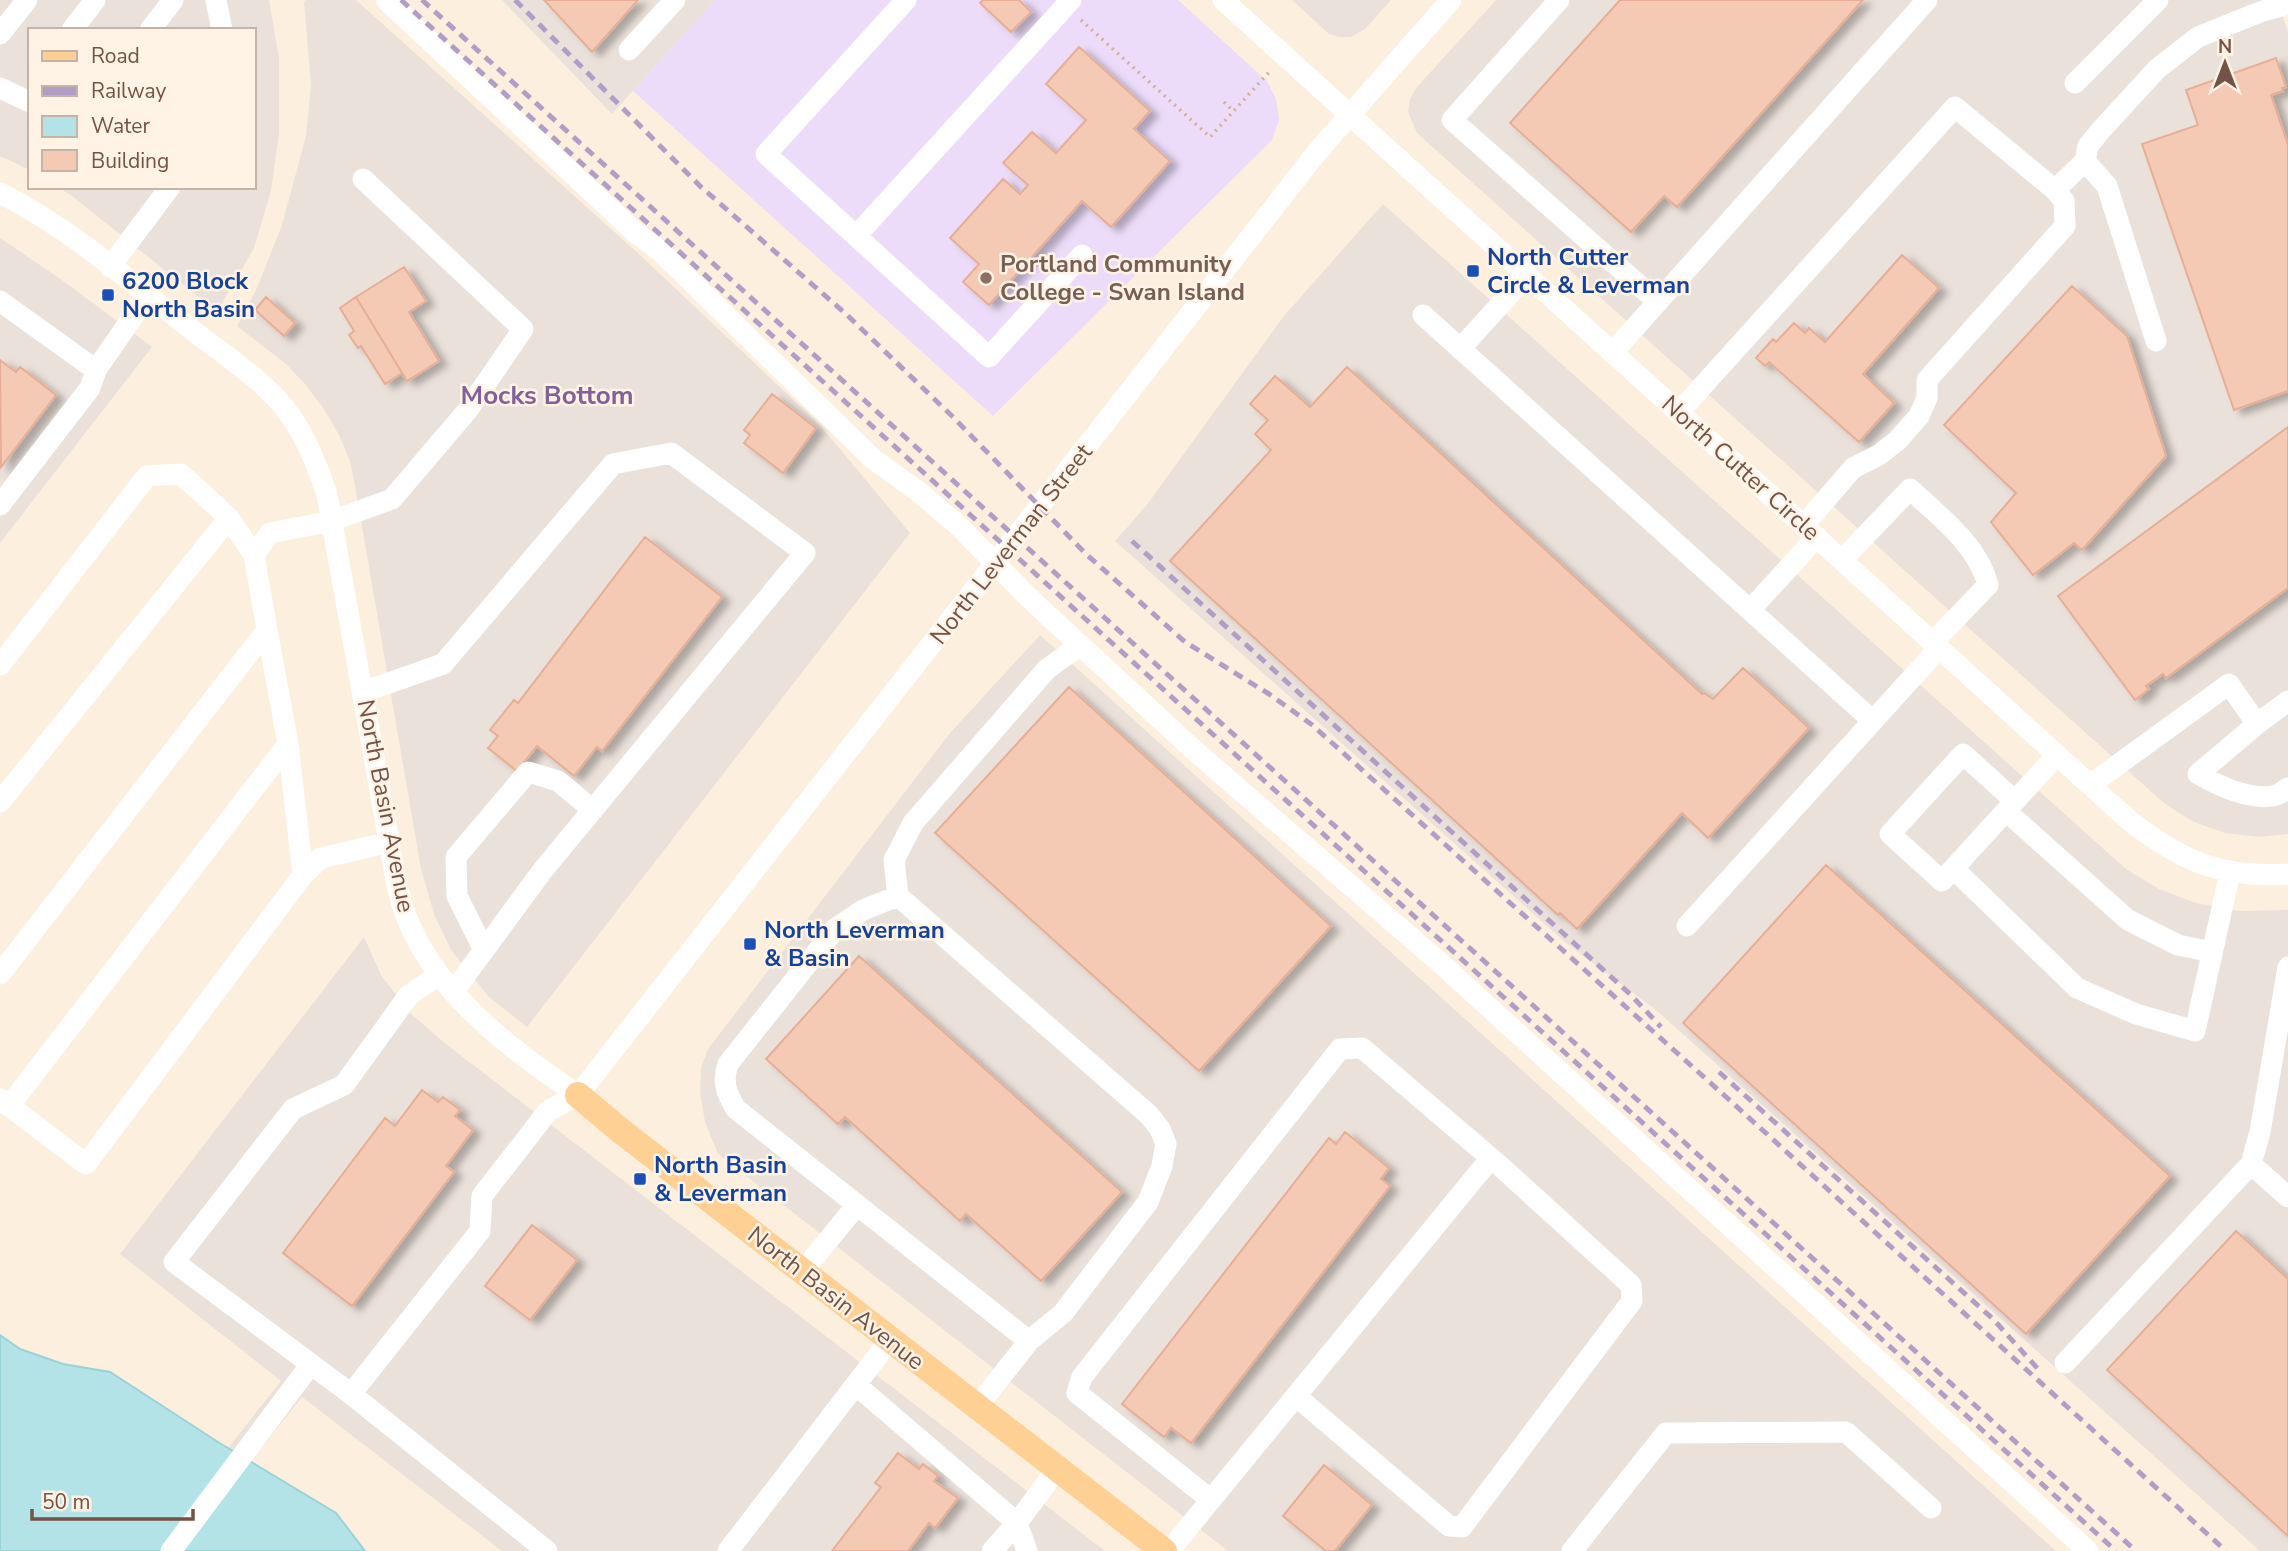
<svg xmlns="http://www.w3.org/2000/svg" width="2288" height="1551" viewBox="0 0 2288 1551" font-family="'Nunito Sans',sans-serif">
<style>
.industrial{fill:#ebe1db}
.education{fill:#ecdcf9}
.water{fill:#b3e3e7;stroke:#99d3d9;stroke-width:2}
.building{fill:#f4cab5;stroke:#e7ae95;stroke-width:2;filter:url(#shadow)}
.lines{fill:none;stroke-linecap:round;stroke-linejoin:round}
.path{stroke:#d8ad99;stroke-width:3.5;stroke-dasharray:2 5;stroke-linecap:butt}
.minor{stroke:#fff;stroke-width:21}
.major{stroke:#ffd094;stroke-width:26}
.rail{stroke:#b19ec6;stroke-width:5;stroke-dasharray:10 7;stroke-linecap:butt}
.transit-dot{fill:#1a4fb4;stroke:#fff3e6;stroke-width:2.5}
.education-dot{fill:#8d6e63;stroke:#fff3e6;stroke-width:2.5}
.labels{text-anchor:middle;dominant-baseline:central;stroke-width:5;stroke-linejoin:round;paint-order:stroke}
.transit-label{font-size:24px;font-weight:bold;fill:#164399;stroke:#fff3e6;text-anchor:start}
.education-label{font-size:24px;font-weight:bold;fill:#785e54;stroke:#fff3e6;text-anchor:start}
.street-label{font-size:24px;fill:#745346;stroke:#fff3e6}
.neighbourhood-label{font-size:26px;font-weight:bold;fill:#826198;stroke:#fff3e6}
</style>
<defs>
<filter id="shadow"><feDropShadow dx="8" dy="4.5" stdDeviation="3.5" flood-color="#0004"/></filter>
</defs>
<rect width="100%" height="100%" fill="#fdefde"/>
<path class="industrial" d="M0,0H269L279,58V133L271,191L254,248L217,312L72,196L58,187H254V30H30V170L0,156Z
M306,0H356L640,255L819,424L910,533L527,1027L489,997L451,950L434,914L421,869L355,486L350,461L339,435L324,409L304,383L286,364L237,326L257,288L282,225L306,136L311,85L304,2Z
M502,0H715L612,114Z
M1292,0H1391L1365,29L1351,37H1339L1329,34Z
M1496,0H2277L2288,32V834L2260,837L2225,833L2194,822L2165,804L1417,133L1408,112L1410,99L1417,87Z
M1383,204L2126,869L2159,889L2196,903L2239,911L2288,910V1551H2260L1656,1010L1566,943L1115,541L1146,506L1283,317Z
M0,238L62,280L152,347L0,543Z
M1040,635L1384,946L2056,1551H1228L718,1154L705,1122L700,1092L701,1068L708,1049L950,733Z
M364,937L381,975L411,1014L446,1044L1105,1551H502L302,1397L199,1526L147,1551L281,1381L120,1254Z"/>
<path class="education" d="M715,0H1178L1267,81L1276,99L1279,120L1272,140L993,416L633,91Z"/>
<path class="water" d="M0,1335L20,1349L63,1364L110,1372L218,1442L336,1513L365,1551H0Z"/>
<path class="building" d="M544,0H638L592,52Z
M983,0H1019L1031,12L1011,32L980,3Z
M1620,0H1863L1677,207L1664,196L1631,232L1510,123Z
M1079,47L1150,111L1134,129L1170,161L1111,227L1082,201L989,305L963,282L979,264L950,238L1003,179L1020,194L1028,185L1003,163L1032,132L1056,153L1086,120L1046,84Z
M2276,58L2286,87L2282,88L2283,91L2271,95L2288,145V391L2234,410L2142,144L2198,125L2186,90Z
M1902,255L1939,288L1863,374L1894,403L1859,442L1769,362L1765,366L1756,358L1773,339L1776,342L1794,323L1805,333L1809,328L1825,342Z
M404,267L426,301L409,312L439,361L407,381L356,297Z
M2072,286L2127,336L2166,456L2082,550L2074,543L2033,575L1991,522L2016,493L1944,425Z
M266,297L295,323L284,336L255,310Z
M356,297L402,373L385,384L361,346L358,348L349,335L354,331L340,308Z
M0,360L16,372L20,367L56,395L1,467Z
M1347,367L1702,694L1704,693L1713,699L1743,668L1809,728L1708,838L1682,813L1577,929L1560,913L1558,915L1170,561L1271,450L1255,434L1268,420L1250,404L1275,376L1310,407Z
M772,394L816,428L783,473L744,443L750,435L744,430Z
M2288,427V588L2166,678L2163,674L2146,686L2149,689L2135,700L2058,596Z
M645,537L722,597L602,751L597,747L574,776L537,746L517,771L488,748L498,736L490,730L514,700L518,703Z
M1069,687L1331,926L1199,1071L935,833Z
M1826,865L2170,1176L2026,1334L1683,1023Z
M859,956L1122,1192L1041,1281L966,1214L960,1221L845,1117L838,1124L766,1059Z
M422,1090L438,1102L443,1097L460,1110L455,1116L473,1130L446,1166L454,1172L352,1306L283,1253L385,1118L395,1126Z
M1345,1132L1389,1168L1381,1179L1390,1186L1191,1443L1171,1428L1164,1437L1122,1404L1329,1138L1336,1144Z
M532,1225L577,1260L530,1320L485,1286Z
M2236,1231L2288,1279V1536L2107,1370Z
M898,1453L919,1469L923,1464L938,1476L934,1481L958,1498L935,1528L929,1523L908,1551H832L881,1487L875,1483Z
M1324,1465L1372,1505L1335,1551H1326L1283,1516Z"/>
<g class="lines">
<path class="path" d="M1081,20L1210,137L1271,70
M1224,102L1234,112"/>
<path class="minor" d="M216,0L222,30
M386,0L636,233L660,251L873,459L919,492L961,528L1027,596L1196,752L1438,961L2088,1551
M906,0L766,154L989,357L1082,255
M1223,0L2131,822C2184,862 2220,878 2288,874
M1559,0L1452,120L1658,302
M72,30L95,0
M150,30L173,0
M0,34L27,0
M629,50L675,0
M2075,83L2158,0
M0,88L30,102
M2085,161L2107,186L2156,341
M2055,190L2085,161L2088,146L2101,130L2157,69L2198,37L2260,12L2288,4
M0,193C68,227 127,279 187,326C217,350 252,372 278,400C302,427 316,461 327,495L397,886C418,981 502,1043 578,1095
M856,236L1071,0
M110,267L170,187
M0,301L96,370
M1423,315L1873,721
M1460,349L1527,275
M1613,352L1927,0
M1679,412L1955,107L2055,190L2064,201L2065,226L1927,380V398L1919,416L1898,440L1879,455L1853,468L1804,525
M0,505L90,388L96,370L148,295
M254,555L267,630
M1842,560L1910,489C1939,516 1978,545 1988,585L1933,642
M1750,610L1817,537
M0,665L147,476L181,474L229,518L254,555L270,533L332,521L392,499L467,411L523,329L363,179
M363,692L443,664L613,464L671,453L805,553L543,870L453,992
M2257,724L2288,701
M2090,785L2229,684L2257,724L2198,774C2219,786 2248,800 2273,796C2278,795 2284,791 2288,788
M2015,801L1963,754L1890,834L1942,881L2057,755
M0,802L229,518
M2006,811L2128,920L2178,945L2212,952
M1954,869L2077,988L2136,1014L2195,1031L2230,872
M898,896L1149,1115L1160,1129L1166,1144L1162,1166L1148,1202L1063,1313L1029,1341L736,1109C726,1093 722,1081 728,1064L835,929L863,910Z
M898,896L894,860L913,823L1047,669L1080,645
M1687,926L1939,648
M484,950L457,896L456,857L528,772L558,781L593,810
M0,974L267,630L288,744
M439,975L409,995L344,1085L293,1109L174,1262L351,1394L547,1551
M0,1099L86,1164L303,875L321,858L390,842
M9,1106L288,744L303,875
M2251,1164L2288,1197
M802,1272L857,1205
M2065,1363L2251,1164L2260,1132L2288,967
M856,1385L1017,1523L992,1551
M351,1394L480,1231L482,1196L548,1111L578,1095L1318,151L1451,0
M977,1407L1029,1341
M1211,1500L1077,1393L1082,1377L1340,1049L1362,1048L1499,1165L1631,1285L1632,1301L1462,1527L1449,1526L1297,1397
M171,1551L311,1364
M728,1551L890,1340
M1027,1551L1017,1523L1057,1469
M1169,1551L1490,1159
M1572,1551L1666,1433L1846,1432L1931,1508"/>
<path class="major" d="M578,1095L621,1131L1164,1551"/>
<path class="rail" d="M401,0L2116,1551
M422,0L2136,1551
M515,0L700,186L846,314L953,417L1086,554L1185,642L1269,694L1311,724L1725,1096L2226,1551
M1132,541L1631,995L1661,1027
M1719,1072L1993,1319L2038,1369"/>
</g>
<g class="transit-dot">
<rect x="1466" y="264" width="14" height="14" rx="3.5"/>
<rect x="101" y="288" width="14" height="14" rx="3.5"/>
<rect x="743" y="937" width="14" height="14" rx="3.5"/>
<rect x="633" y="1172" width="14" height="14" rx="3.5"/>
</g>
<circle class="education-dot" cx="986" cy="278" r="7"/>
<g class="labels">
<g class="transit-label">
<text x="1487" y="257">North Cutter<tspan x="1487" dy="28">Circle &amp; Leverman</tspan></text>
<text x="122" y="281">6200 Block<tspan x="122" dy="28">North Basin</tspan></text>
<text x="764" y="930">North Leverman<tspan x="764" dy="28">&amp; Basin</tspan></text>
<text x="654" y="1165">North Basin<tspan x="654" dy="28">&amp; Leverman</tspan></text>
</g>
<g class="education-label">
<text x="1000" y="264">Portland Community<tspan x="1000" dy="28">College - Swan Island</tspan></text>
</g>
<g class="street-label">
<text transform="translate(1741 468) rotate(42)">North Cutter Circle</text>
<text transform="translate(1011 544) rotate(-52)">North Leverman Street</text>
<text transform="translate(386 806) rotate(79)">North Basin Avenue</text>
<text transform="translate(836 1298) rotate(38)">North Basin Avenue</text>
</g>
<g class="neighbourhood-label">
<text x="547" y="395">Mocks Bottom</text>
</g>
</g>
<rect x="28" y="28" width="228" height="161" fill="#fff3e6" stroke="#c7b3a6" stroke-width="2"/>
<rect x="42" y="51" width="35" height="10" fill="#ffd094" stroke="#c7b3a6" stroke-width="2"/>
<text x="91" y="63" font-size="21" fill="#745346">Road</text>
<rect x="42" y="86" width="35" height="10" fill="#b19ec6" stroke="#c7b3a6" stroke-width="2"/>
<text x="91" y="98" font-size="21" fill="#745346">Railway</text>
<rect x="42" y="116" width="35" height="21" fill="#b3e3e7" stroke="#c7b3a6" stroke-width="2"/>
<text x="91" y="133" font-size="21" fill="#745346">Water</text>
<rect x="42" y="150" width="35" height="21" fill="#f4cab5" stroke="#c7b3a6" stroke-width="2"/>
<text x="91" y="168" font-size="21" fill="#745346">Building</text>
<g transform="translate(2225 63)" stroke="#fff3e6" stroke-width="5" paint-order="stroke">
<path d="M0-5L12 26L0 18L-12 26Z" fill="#745346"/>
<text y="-10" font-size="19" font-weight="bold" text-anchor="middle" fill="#745346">N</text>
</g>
<path d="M32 1509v10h161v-10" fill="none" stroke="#745346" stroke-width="3.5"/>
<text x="42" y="1509" font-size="21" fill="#745346" stroke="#fff3e6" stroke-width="5" paint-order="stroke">50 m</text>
</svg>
